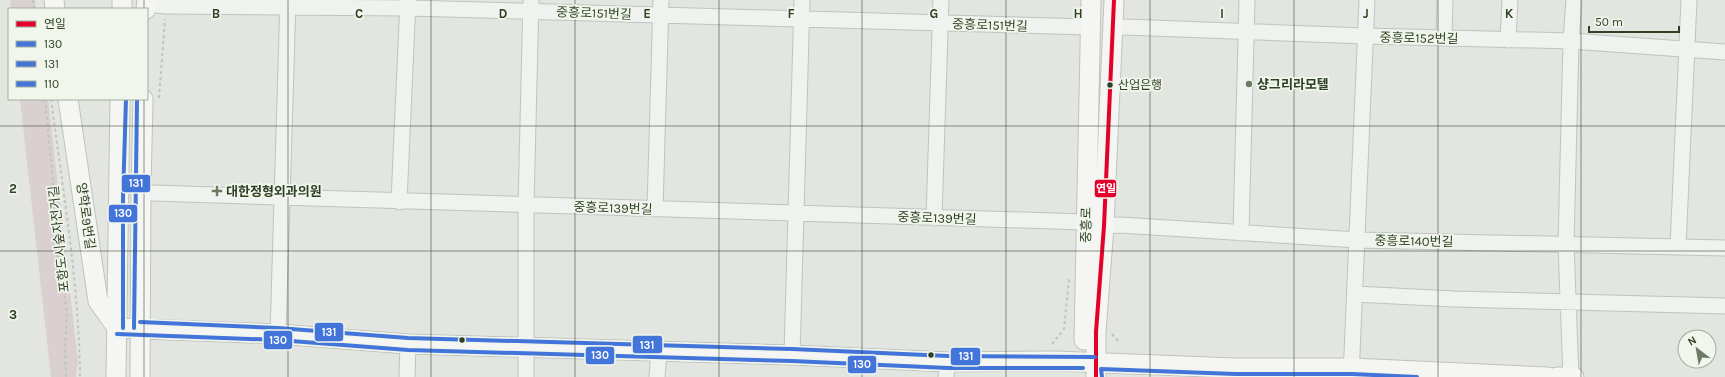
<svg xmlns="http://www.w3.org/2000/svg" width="1725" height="377" viewBox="0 0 1725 377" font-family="Karla,'Noto Sans KR',sans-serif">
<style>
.green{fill:#dad0d1}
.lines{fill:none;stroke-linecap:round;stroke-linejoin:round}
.minor-casing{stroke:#c0c3be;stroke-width:17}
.major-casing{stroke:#bfc3bc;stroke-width:21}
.path{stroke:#c0c4be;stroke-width:2;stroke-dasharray:3 3;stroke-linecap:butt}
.minor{stroke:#f0f2ef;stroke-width:15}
.major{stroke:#f5f6f4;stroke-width:19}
.bus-1-casing{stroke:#f1f6ed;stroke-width:7}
.bus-2-casing{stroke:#f1f6ed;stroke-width:7}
.bus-3-casing{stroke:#f1f6ed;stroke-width:7}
.bus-4-casing{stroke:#f1f6ed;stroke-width:7}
.bus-1{stroke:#e4002b;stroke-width:4}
.bus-2{stroke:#4374d9;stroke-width:4}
.bus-3{stroke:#4374d9;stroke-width:4}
.bus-4{stroke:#4374d9;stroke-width:4}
.grid{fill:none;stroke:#304025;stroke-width:1;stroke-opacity:0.55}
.poi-dot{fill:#6e7a66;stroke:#f1f6ed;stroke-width:1.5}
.bus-dot{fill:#304025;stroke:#f1f6ed;stroke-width:1.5}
.labels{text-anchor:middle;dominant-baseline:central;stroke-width:3.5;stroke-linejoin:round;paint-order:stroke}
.bus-label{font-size:12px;fill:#304025;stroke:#f1f6ed;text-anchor:start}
.street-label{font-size:13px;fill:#304025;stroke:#f1f6ed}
.poi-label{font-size:13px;font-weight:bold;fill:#304025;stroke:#f1f6ed;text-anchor:start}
.grid-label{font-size:13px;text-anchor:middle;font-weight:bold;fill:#304025;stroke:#f1f6ed;stroke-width:3.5;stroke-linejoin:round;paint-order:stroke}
.line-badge{stroke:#f1f6ed;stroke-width:1.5}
.badge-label{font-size:11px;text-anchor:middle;font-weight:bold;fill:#fff}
</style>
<rect width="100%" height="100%" fill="#e2e5e0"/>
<path class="green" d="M10,0H35L36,9H11Z
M20,99H48L78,361L76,377H51Z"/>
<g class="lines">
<g class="minor-casing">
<path id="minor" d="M146,4L166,6L407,8L1090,27
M1113,28L1125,27L1365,36L1571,41L1725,52
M1444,38L1445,0
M1508,40L1510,0
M141,190L152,193L1086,222
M399,202L408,0
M655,209L661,0
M934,218L941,0
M1104,226L1120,225L1358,240L1725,248
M1241,233L1247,0
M1678,247L1689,0
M1355,294L1454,299L1725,306
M278,334L288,0
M792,355L802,0
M407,377L408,344
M526,377V205L531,0
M657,377L659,352
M946,377L948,362
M1351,377L1367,0
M1571,377L1566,244L1571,41L1574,0"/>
</g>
<g class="major-casing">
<path id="major" d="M54,0L55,9
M122,9V0
M146,9L147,0
M68,99L98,301L117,328
M117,328L278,334L408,344L792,355L948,362L1055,361L1235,368H1352L1548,377
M1084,340L1091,0
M116,377L120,99
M140,377L141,190L143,99
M1096,377V332L1104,226L1114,0
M1557,377H1574"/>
</g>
<path class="path" d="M33,0L34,9
M159,98L165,19
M45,99L53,181L54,237L67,312L65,349L66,377
M51,99C63,191 79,284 80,377
M1112,334L1120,343
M1052,344L1064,329L1069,279"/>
<use href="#minor" class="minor"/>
<use href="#major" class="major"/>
<g class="bus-1-casing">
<path id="bus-1" d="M1096,377V332L1104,226L1114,0"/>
</g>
<g class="bus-2-casing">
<path id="bus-2" d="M123,328V198L126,99
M117,334L278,340L408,350L792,361L948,368H1083"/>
</g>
<g class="bus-3-casing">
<path id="bus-3" d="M140,322L278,328L408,338L792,349L948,356L1095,357
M134,328L137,99"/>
</g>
<g class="bus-4-casing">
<path id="bus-4" d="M1102,377L1101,369L1235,374H1352L1417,377"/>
</g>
<use href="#bus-1" class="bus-1"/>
<use href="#bus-2" class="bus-2"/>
<use href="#bus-3" class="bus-3"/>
<use href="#bus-4" class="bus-4"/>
</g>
<path class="grid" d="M144,0V9M288,0V377M431,0V377M575,0V377M719,0V377M862,0V377M1006,0V377M1150,0V377M1294,0V377M1438,0V377M1581,0V377M144,99V377M0,126H1725M0,251H1725"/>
<g class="poi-dot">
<circle cx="1249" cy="84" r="4"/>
<path d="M215 185h4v4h4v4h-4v4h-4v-4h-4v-4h4z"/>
</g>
<g class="bus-dot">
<circle cx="1110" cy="85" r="3.5"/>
<circle cx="462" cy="340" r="3.5"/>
<circle cx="931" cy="355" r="3.5"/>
</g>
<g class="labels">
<g class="bus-label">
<text x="1118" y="85">산업은행</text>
</g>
<g class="street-label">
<text transform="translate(594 13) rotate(2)">중흥로151번길</text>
<text transform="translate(990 25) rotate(2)">중흥로151번길</text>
<text transform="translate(1419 38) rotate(1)">중흥로152번길</text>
<text transform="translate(613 208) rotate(2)">중흥로139번길</text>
<text transform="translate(86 216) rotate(82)">양학로9번길</text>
<text transform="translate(937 218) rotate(2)">중흥로139번길</text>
<text transform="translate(1086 225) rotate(-89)">중흥로</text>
<text transform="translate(59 239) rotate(-96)">포항도시숲자전거길</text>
<text transform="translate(1414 241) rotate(1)">중흥로140번길</text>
</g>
<g class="poi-label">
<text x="1257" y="84">샹그리라모텔</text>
<text x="226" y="191">대한정형외과의원</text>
</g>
</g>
<g class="grid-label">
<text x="216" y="18">B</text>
<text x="359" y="18">C</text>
<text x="503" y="18">D</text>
<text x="647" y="18">E</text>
<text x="791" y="18">F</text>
<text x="934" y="18">G</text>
<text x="1078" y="18">H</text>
<text x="1222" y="18">I</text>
<text x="1366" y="18">J</text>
<text x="1509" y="18">K</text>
<text x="13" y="193">2</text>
<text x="13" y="319">3</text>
</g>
<g class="line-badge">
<rect x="121" y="174" width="30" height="19" rx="4" fill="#4374d9"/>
<rect x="1094" y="179" width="23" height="19" rx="4" fill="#e4002b"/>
<rect x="108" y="204" width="30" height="19" rx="4" fill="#4374d9"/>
<rect x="314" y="322" width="30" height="20" rx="4" fill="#4374d9"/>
<rect x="263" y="330" width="30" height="20" rx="4" fill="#4374d9"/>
<rect x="632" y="335" width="31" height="19" rx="4" fill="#4374d9"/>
<rect x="585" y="346" width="30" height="19" rx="4" fill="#4374d9"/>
<rect x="950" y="347" width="31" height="19" rx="4" fill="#4374d9"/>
<rect x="847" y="355" width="30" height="19" rx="4" fill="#4374d9"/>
</g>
<g class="badge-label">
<text x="136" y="187">131</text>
<text x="1106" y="192">연일</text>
<text x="123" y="217">130</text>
<text x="329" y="336">131</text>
<text x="278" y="344">130</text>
<text x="647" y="349">131</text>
<text x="600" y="359">130</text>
<text x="966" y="360">131</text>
<text x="862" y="368">130</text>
</g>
<rect x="8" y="8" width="140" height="92" fill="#f1f6ed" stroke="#a4ad9d"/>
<rect x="16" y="21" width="20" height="6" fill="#e4002b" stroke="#a4ad9d"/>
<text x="44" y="28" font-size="12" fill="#304025">연일</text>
<rect x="16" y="41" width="20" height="6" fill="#4374d9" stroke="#a4ad9d"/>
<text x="44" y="48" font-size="12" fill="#304025">130</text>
<rect x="16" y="61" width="20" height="6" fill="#4374d9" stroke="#a4ad9d"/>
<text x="44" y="68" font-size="12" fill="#304025">131</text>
<rect x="16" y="81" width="20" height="6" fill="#4374d9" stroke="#a4ad9d"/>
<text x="44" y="88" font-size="12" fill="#304025">110</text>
<g transform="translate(1697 349) rotate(329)"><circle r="19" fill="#f1f6ed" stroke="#a4ad9d"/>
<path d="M0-3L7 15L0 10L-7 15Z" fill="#6e7a66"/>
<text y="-6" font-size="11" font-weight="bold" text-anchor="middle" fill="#304025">N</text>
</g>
<path d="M1589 26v6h90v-6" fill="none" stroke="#304025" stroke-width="2"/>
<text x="1595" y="26" font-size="12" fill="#304025" stroke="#f1f6ed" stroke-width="3" paint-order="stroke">50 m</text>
</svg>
